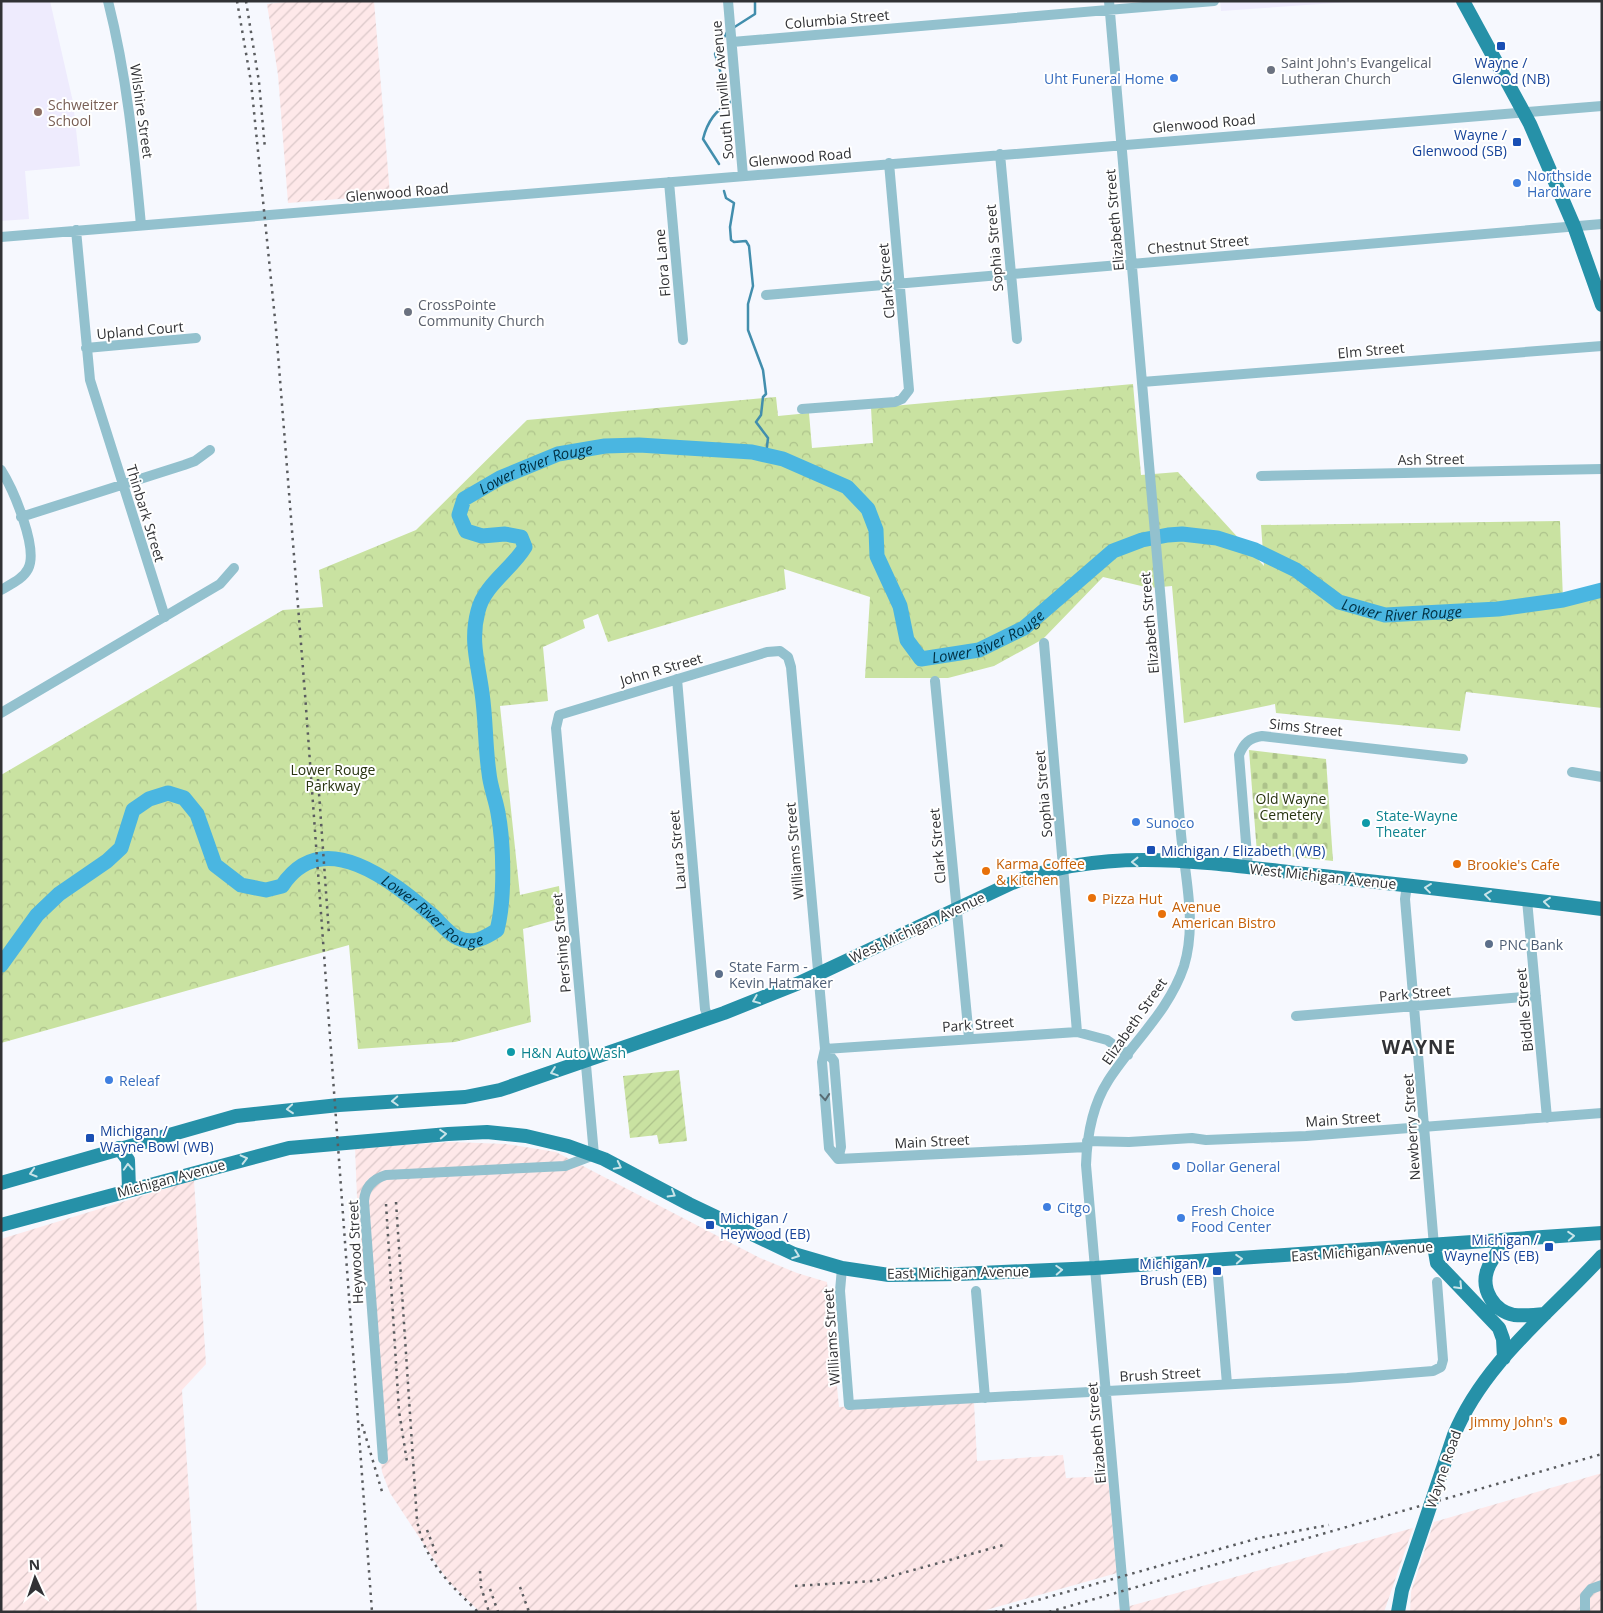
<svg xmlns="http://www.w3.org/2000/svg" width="1603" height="1613" viewBox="0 0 1603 1613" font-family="'Open Sans',sans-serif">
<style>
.industrial{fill:url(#industrial-furrows)}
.education{fill:#eeebfd}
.cemetery{fill:url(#cemetery-stones)}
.park{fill:url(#park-crowns)}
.garden{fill:url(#garden-furrows)}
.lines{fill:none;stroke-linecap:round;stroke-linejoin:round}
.stream{stroke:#428ead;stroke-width:2.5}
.river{stroke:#4ab6e1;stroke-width:15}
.minor{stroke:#93c1ce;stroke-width:10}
.major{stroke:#2691a8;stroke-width:14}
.rail{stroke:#5a5c5f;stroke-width:2.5;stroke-dasharray:2.5 5;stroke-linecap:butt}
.oneway{stroke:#c9e4e9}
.oneway2{stroke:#586b72}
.transit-dot{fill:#1a4fb4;stroke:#fff;stroke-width:2}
.worship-dot{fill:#6b7280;stroke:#fff;stroke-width:2}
.shop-dot{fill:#3f7fe0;stroke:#fff;stroke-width:2}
.education-dot{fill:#8d6e63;stroke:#fff;stroke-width:2}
.culture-dot{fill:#0f9aa8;stroke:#fff;stroke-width:2}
.food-dot{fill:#e8710a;stroke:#fff;stroke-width:2}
.service-dot{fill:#5c6f8a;stroke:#fff;stroke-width:2}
.labels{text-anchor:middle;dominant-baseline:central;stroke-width:4;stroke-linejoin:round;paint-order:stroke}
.street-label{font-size:14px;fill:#313235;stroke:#fff}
.worship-label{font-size:14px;fill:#5b616d;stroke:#fff;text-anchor:start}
.transit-label{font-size:14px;fill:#164399;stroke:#fff;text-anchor:end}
.shop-label{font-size:14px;fill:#366cbe;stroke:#fff;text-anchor:start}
.education-label{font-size:14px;fill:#785e54;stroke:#fff;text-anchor:start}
.park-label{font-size:14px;fill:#283410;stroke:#fff}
.culture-label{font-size:14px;fill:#0d838f;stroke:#fff;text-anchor:start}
.food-label{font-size:14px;fill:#c56008;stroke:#fff;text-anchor:start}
.service-label{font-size:14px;fill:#4e5e75;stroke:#fff;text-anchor:start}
.water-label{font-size:15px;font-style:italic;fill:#003042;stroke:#fff}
.district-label{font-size:19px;font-weight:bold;letter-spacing:1px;fill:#313235;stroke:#fff}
</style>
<defs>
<pattern id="industrial-furrows" width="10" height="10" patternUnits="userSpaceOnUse" patternTransform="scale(1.25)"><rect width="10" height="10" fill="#fee8e9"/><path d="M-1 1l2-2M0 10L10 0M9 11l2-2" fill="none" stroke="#dac7c8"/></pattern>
<pattern id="cemetery-stones" width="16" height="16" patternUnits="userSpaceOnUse" patternTransform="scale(1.25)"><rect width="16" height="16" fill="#c9e2a1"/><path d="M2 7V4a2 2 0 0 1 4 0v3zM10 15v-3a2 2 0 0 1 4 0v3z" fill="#adc28b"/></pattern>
<pattern id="park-crowns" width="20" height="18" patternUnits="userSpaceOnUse" patternTransform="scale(1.25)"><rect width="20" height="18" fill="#c9e2a1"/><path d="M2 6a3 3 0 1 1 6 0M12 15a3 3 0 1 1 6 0" fill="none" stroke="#adc28b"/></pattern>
<pattern id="garden-furrows" width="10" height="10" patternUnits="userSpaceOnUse" patternTransform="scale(1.25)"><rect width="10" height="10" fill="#c9e2a1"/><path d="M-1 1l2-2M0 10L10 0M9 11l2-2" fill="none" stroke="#adc28b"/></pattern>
</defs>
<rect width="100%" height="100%" fill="#f6f8fe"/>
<path class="industrial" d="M295,1H374L390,195L288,203L278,75L267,4Z
M451,1142L506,1144L556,1152L760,1258L797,1273L827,1282L839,1407L974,1402L977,1461L1063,1455L1066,1478L1108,1476L1117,1573L979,1612H480L448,1581L390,1493L382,1472L357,1197L355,1148Z
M194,1180L206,1364L182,1390L197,1612H1V1239Z
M1602,1473V1612H1590V1609L1556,1612H1410L1411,1592L1434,1522Z
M1413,1528L1384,1612H1111L1119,1609Z"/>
<path class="education" d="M1,1H50L73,102L80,166L25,171L29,219L1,221Z
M1220,1H1363L1221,11Z"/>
<path class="cemetery" d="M1249,750L1326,759L1333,861L1257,853Z"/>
<path class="park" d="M1133,384L1141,475L1178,472L1264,566L1261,525L1560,521L1563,600L1602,590V708L1466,692L1460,731L1276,713L1275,704L1184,723L1172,586L1150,588L1103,577L1043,639L994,666L948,678H865L870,597L784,569L786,589L608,642L598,614L583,620L585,628L543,647L548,701L500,706L520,895L559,886L562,918L523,929L531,1022L455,1042L358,1049L349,945L1,1043V775L283,610L323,607L319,570L416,530L527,420L776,397L778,416L809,413L812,448L873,443L871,408Z"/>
<path class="garden" d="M679,1070L687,1141L659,1144L657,1135L630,1138L623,1076Z"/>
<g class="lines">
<path class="stream" d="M733,28L755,14V1
M719,164L703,139C707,123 715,110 730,103L715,54L727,32
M724,191L726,198L734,203L730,227L731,240L734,242L746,241L749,246L753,286L748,304V330L763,370L766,394L763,397L761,415L756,422L768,438L766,455"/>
<path class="river" id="s1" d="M1,965L37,915L59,894L107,861L121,848L133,810L149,799L168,793L184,798L197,814L215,865L241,885L266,890L282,886C323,824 393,882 432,915C440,922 448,934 458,938C472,945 485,938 497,930C505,900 504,845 498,813C496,800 490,786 489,773C485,746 486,720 482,693C478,663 470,641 478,611C484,585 512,569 525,547L521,537L505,534L482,536L466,531L459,515L464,499L500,478L558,454L605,446L639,445L752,452L783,459L847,487L868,509L876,530L877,556L900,606L907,640L921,659L979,650L1024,628L1113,551L1142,540L1168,535L1182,534L1217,538L1255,550L1296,570L1339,602L1385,615L1498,609L1563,600L1602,590"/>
<path class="minor" d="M108,1C127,76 134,149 141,225
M728,1L743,176
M1109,1L1181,834C1185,877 1197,923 1184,966C1169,1011 1133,1042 1108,1081C1092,1106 1087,1135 1086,1165L1125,1612
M732,42L1214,1
M1000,154L1017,339
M669,182L683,340
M76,230L90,380L165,617
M1,237L1602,106
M766,295L1602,224
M86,348L196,338
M1142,382L1602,346
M802,409L895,402L902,399L909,390L889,163
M1,470C13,489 39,549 28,569C23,579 11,584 1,590
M1261,476L1602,469
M21,517L184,465L195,461L210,450
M1044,643L1077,1032
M677,679L705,1009L709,1019
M935,681L969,1038
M1,713L220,584L234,568
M1572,772L1602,777
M1248,868L1239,755C1244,743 1249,738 1262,736L1463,759
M1407,885L1405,899L1434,1246
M1527,900L1547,1118
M1296,1016L1536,996
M825,1049L1077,1032L1107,1040L1128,1055
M825,1049L834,1061L841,1147L838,1159
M1087,1141L1129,1142L1192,1138L1206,1140L1306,1136L1602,1113
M838,1159L1087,1147
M842,1268L840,1291L849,1405L1347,1378L1433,1371L1441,1367L1443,1360L1437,1282
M1218,1276L1227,1384
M976,1291L985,1398
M383,1459L364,1201C365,1187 373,1179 386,1175L565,1166L594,1155L556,728L559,715L767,652L780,651L788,657L791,667L825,1049L822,1062L829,1148L838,1159
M1585,1612V1596L1591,1589L1602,1585"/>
<path class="major" d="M1463,1L1530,124L1574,226L1602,305
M119,1148L128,1160L129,1189
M1,1183L236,1116L339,1105L465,1097L500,1090L724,1013L799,983L1012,883C1110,843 1221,865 1323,876C1416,886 1509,897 1602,909
M1,1225L289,1148L448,1134L487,1132L526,1136L568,1146L604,1159L689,1204L794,1254L842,1268L889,1275L958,1274L1095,1268L1602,1233
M1506,1241C1499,1250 1490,1260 1487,1271C1481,1290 1494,1311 1514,1315C1524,1316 1535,1315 1545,1314
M1434,1246L1437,1263L1499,1328L1503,1339L1504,1358
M1398,1612L1402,1590L1454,1435C1484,1362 1550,1313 1602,1256"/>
<path class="rail" d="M237,1L251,82L276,329L305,694L372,1612
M246,1L259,82L265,149
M318,779L329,934
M396,1202L417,1520C424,1561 450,1584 478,1612
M386,1204L399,1411L407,1462
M362,1424L383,1495
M427,1530L437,1556
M480,1571L481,1587L489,1612
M795,1586L874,1581L1007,1544
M520,1587L529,1612
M490,1589L498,1612
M995,1612L1259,1538L1329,1525
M1049,1612L1602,1454"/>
</g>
<defs><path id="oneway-chevron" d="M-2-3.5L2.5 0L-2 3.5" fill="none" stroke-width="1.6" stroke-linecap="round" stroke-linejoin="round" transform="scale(1.25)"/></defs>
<g class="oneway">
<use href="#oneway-chevron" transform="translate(1135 862) rotate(180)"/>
<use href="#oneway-chevron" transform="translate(1428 888) rotate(-173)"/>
<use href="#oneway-chevron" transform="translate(1488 895) rotate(-173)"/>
<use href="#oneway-chevron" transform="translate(1547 902) rotate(-174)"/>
<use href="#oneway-chevron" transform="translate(756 1000) rotate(158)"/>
<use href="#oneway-chevron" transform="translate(554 1072) rotate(161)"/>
<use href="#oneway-chevron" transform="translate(395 1101) rotate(177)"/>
<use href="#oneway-chevron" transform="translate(290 1109) rotate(175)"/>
<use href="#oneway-chevron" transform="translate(443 1134) rotate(-4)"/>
<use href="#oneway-chevron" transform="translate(244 1159) rotate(-14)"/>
<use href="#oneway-chevron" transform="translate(618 1166) rotate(27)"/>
<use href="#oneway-chevron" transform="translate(128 1167) rotate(-93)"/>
<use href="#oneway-chevron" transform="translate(33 1173) rotate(164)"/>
<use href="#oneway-chevron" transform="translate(672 1194) rotate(30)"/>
<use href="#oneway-chevron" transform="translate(1571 1236) rotate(-4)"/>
<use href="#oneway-chevron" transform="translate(796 1255) rotate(20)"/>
<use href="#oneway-chevron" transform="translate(1239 1259) rotate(-4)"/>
<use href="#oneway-chevron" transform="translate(1059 1270) rotate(-3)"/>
<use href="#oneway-chevron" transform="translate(1459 1286) rotate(46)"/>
</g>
<use class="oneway2" href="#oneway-chevron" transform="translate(825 1097) rotate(85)"/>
<g class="transit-dot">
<rect x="1496" y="41" width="10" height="10" rx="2.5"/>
<rect x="1512" y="137" width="10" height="10" rx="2.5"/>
<rect x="1146" y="845" width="10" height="10" rx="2.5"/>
<rect x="85" y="1133" width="10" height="10" rx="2.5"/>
<rect x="705" y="1220" width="10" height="10" rx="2.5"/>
<rect x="1544" y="1242" width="10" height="10" rx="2.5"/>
<rect x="1212" y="1266" width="10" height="10" rx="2.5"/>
</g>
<g class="worship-dot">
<circle cx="1271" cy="70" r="5"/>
<circle cx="408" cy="312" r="5"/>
</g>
<g class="shop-dot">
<circle cx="1174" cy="78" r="5"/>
<circle cx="1517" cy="183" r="5"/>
<circle cx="1136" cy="822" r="5"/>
<circle cx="109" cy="1080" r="5"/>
<circle cx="1176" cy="1166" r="5"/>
<circle cx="1047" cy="1207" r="5"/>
<circle cx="1181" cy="1218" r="5"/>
</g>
<circle class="education-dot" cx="38" cy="112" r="5"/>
<g class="culture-dot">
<circle cx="1366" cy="823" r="5"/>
<circle cx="511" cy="1052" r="5"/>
</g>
<g class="food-dot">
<circle cx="1457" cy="864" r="5"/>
<circle cx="986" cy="871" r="5"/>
<circle cx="1092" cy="898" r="5"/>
<circle cx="1162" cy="914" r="5"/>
<circle cx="1563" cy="1421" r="5"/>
</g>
<g class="service-dot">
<circle cx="1489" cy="944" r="5"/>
<circle cx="719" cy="974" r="5"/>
</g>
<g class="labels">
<g class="street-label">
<text transform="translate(837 19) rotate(-5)">Columbia Street</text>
<text transform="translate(722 90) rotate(-95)">South Linville Avenue</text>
<text transform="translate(142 111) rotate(82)">Wilshire Street</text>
<text transform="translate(1204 123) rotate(-5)">Glenwood Road</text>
<text transform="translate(800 157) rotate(-5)">Glenwood Road</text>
<text transform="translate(397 192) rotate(-5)">Glenwood Road</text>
<text transform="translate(1114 220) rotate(-95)">Elizabeth Street</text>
<text transform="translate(1198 244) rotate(-5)">Chestnut Street</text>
<text transform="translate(994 248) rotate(-95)">Sophia Street</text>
<text transform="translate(662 263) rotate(-95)">Flora Lane</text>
<text transform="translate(886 281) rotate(-95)">Clark Street</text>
<text transform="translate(140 330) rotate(-5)">Upland Court</text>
<text transform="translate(1371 350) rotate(-5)">Elm Street</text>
<text transform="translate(1431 459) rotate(-1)">Ash Street</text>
<text transform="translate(146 513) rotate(73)">Thinbark Street</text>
<text transform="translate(1149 623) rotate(-95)">Elizabeth Street</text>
<text transform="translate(661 669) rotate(-16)">John R Street</text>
<text transform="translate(1306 727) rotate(6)">Sims Street</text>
<text transform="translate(1043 794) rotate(-95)">Sophia Street</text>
<text transform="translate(937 846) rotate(-95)">Clark Street</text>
<text transform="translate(677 850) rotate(-95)">Laura Street</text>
<text transform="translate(794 851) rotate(-95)">Williams Street</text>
<text transform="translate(1323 876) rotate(6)">West Michigan Avenue</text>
<text transform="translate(917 927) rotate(-25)">West Michigan Avenue</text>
<text transform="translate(561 943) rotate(-95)">Pershing Street</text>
<text transform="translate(1415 993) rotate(-5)">Park Street</text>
<text transform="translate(1524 1010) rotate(-95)">Biddle Street</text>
<text transform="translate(1134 1021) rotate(-55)">Elizabeth Street</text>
<text transform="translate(978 1024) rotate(-4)">Park Street</text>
<text transform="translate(1343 1119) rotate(-4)">Main Street</text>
<text transform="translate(1411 1127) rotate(-94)">Newberry Street</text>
<text transform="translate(932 1141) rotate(-3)">Main Street</text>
<text transform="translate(171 1178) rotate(-15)">Michigan Avenue</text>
<text transform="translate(1362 1251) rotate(-4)">East Michigan Avenue</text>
<text transform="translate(355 1252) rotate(-93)">Heywood Street</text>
<text transform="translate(958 1272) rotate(-1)">East Michigan Avenue</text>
<text transform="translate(831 1337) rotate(-94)">Williams Street</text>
<text transform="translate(1160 1374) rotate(-3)">Brush Street</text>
<text transform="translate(1096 1433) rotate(-95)">Elizabeth Street</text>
<text transform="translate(1443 1469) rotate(-71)">Wayne Road</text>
</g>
<g class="worship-label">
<text x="1281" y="62">Saint John's Evangelical<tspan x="1281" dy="16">Lutheran Church</tspan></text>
<text x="418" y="304">CrossPointe<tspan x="418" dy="16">Community Church</tspan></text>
</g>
<g class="transit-label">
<text x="1501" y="62" text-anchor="middle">Wayne /<tspan x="1501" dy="16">Glenwood (NB)</tspan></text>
<text x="1507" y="134">Wayne /<tspan x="1507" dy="16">Glenwood (SB)</tspan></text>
<text x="1161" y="850" text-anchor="start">Michigan / Elizabeth (WB)</text>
<text x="100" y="1130" text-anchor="start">Michigan /<tspan x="100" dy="16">Wayne Bowl (WB)</tspan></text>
<text x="720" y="1217" text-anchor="start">Michigan /<tspan x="720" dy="16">Heywood (EB)</tspan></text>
<text x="1539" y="1239">Michigan /<tspan x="1539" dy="16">Wayne NS (EB)</tspan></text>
<text x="1207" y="1263">Michigan /<tspan x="1207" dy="16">Brush (EB)</tspan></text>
</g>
<g class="shop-label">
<text x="1164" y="78" text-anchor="end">Uht Funeral Home</text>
<text x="1527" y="175">Northside<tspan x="1527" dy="16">Hardware</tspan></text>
<text x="1146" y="822">Sunoco</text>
<text x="119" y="1080">Releaf</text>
<text x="1186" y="1166">Dollar General</text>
<text x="1057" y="1207">Citgo</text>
<text x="1191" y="1210">Fresh Choice<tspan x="1191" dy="16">Food Center</tspan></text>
</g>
<g class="education-label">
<text x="48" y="104">Schweitzer<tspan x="48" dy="16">School</tspan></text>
</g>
<g class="park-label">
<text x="333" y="769">Lower Rouge<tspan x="333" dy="16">Parkway</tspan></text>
<text x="1291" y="798">Old Wayne<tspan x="1291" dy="16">Cemetery</tspan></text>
</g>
<g class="culture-label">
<text x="1376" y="815">State-Wayne<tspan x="1376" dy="16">Theater</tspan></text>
<text x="521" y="1052">H&amp;N Auto Wash</text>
</g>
<g class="food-label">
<text x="996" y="863">Karma Coffee<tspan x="996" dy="16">&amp; Kitchen</tspan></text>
<text x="1467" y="864">Brookie's Cafe</text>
<text x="1102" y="898">Pizza Hut</text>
<text x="1172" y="906">Avenue<tspan x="1172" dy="16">American Bistro</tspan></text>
<text x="1553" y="1421" text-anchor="end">Jimmy John's</text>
</g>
<g class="service-label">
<text x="1499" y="944">PNC Bank</text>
<text x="729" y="966">State Farm -<tspan x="729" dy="16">Kevin Hatmaker</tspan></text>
</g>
<g class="water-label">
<text stroke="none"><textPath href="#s1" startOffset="1250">Lower River Rouge</textPath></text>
<text stroke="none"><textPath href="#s1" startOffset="2301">Lower River Rouge</textPath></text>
<text stroke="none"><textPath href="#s1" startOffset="1836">Lower River Rouge</textPath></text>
<text stroke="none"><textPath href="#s1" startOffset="591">Lower River Rouge</textPath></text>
</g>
<g class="district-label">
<text x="1419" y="1047">WAYNE</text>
</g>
</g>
<rect width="1603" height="1613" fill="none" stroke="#313235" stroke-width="5"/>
<g transform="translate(35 1578) rotate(357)" stroke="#ffffff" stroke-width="4" paint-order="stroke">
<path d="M0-4L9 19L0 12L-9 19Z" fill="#313235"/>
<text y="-8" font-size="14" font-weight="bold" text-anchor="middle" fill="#313235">N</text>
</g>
</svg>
